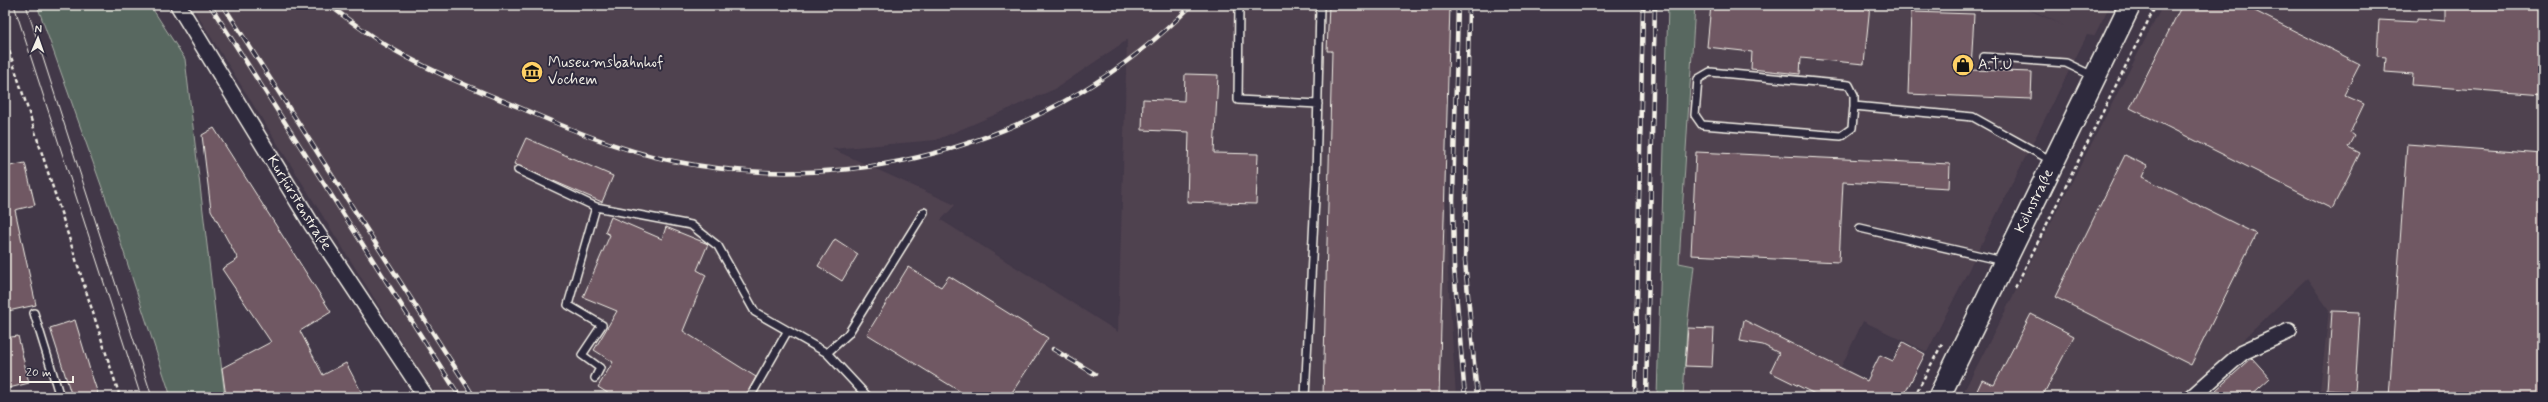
<svg xmlns="http://www.w3.org/2000/svg" width="2548" height="402" viewBox="0 0 2548 402" font-family="Mynerve,sans-serif">
<style>
.built{fill:#504250;fill-rule:evenodd}
.green{fill:#586860;stroke:#a6aca4}
.building{fill:#6f5863;stroke:#f4f1e8}
.lines{fill:none;stroke-linecap:round;stroke-linejoin:round}
.lane-casing{stroke:#f4f1e8;stroke-width:10}
.street-casing{stroke:#f4f1e8;stroke-width:18}
.secondary-casing{stroke:#f4f1e8;stroke-width:24}
.path{stroke:#f4f1e8;stroke-width:2.5;stroke-dasharray:4 3;stroke-linecap:butt}
.lane{stroke:#2f2a3d;stroke-width:7}
.street{stroke:#2f2a3d;stroke-width:15}
.secondary{stroke:#2f2a3d;stroke-width:21}
.tram{stroke:#f4f1e8;stroke-width:1}
.rail-casing{stroke:#f4f1e8;stroke-width:4.5}
.rail{stroke:#2f2a3d;stroke-width:3;stroke-dasharray:9;stroke-linecap:butt}
.labels{text-anchor:middle;dominant-baseline:central;stroke-width:4;stroke-linejoin:round;paint-order:stroke}
.poi-label{font-size:15px;fill:#f4f1e8;stroke:#2f2a3d;text-anchor:start}
.street-label{font-size:15px;fill:#f4f1e8;stroke:#2f2a3d}
</style>
<rect width="100%" height="100%" fill="#423848"/>
<filter id="ink" filterUnits="userSpaceOnUse"><feTurbulence type="fractalNoise" baseFrequency=".025" numOctaves="2"/><feDisplacementMap in="SourceGraphic" scale="8" xChannelSelector="R" yChannelSelector="G"/><feConvolveMatrix kernelMatrix="1 2 1 2 8 2 1 2 1" color-interpolation-filters="sRGB"/></filter>
<g filter="url(#ink)">
<path class="built" d="M191,5H1449L1444,137L1448,275L1456,397H438L419,370ZM1127,40L1118,332L941,220L955,205L832,149L936,140L1055,89Z
M1695,5H2018L2065,26L2022,5H2110L2094,36L2087,35L1927,352L1863,321L1841,367L1902,397H1683L1687,328L1694,266L1679,263Z
M2163,5H2543V397H2353V394L2320,390L2329,310L2307,278L2184,397H1961Z"/>
<path class="green" d="M37,5H150L185,59L225,397H171L111,213Z
M1668,5H1695L1679,263L1694,266L1687,328L1683,397H1657Z"/>
<path class="building" d="M1329,5H1450L1439,397H1323L1332,51H1327Z
M1711,5H1870L1864,64L1801,58L1800,74L1751,69L1752,52L1707,47Z
M2182,5H2243L2360,64L2344,95L2364,104L2350,133L2354,136L2348,147L2360,153L2332,209L2130,108Z
M2445,5H2543V95L2412,85L2413,74L2385,72L2386,57L2377,56L2379,20L2417,22V19L2445,21Z
M1911,12L1974,14L1971,70L2032,72L2031,99L1908,94Z
M1185,74L1218,75L1214,153L1258,154L1256,204L1187,202L1189,132L1142,130L1143,99L1184,101Z
M214,128L331,312L300,331L323,375L346,363L364,397H226L222,368L271,342L222,269L238,259L211,210L202,135Z
M526,138L613,176L602,202L514,164Z
M2407,144L2543,154V397H2389Z
M1696,152L1950,164L1949,188L1843,182L1839,262L1691,255Z
M2125,155L2147,166L2142,177L2256,234L2191,365L2055,297Z
M25,163L35,205L15,210L36,305L8,311L5,298V167Z
M611,217L662,239L666,227L708,244L697,270L706,275L683,331L756,377L745,397H614L598,387L613,362L594,350L617,311L583,297L610,235L605,232Z
M835,239L858,254L842,281L818,266Z
M908,267L941,287L949,276L1048,338L1009,397H969L867,334Z
M2332,311L2360,312L2355,392L2327,390Z
M2031,314L2074,336L2042,397H1974L1982,380L1994,385Z
M75,320L90,370L99,397H72L62,365L50,328Z
M1744,320L1867,381L1880,355L1893,361L1903,342L1925,354L1903,397H1821L1770,372L1779,353L1763,345L1740,341Z
M1688,328L1714,329L1712,367L1685,366Z
M18,336L29,383L5,389V338Z
M2252,358L2270,378L2249,397H2223L2216,390Z"/>
<g class="lines">
<g class="lane-casing">
<path id="lane" d="M1239,5L1238,100L1318,104
M1984,57L2066,63L2093,76
M1854,106L1852,128L1841,136L1702,125L1695,115L1698,79L1710,72L1849,85L1854,95V106L1973,117L2052,161
M518,170L596,207L691,225L718,246L755,312L827,353L868,397
M1860,228L2003,261
M34,313L60,397
M827,353L848,334L924,212
M595,378L600,368L582,355L602,325L568,305L596,207
M750,397L787,332
M1305,397L1316,178L1320,7"/>
</g>
<g class="street-casing">
<g id="street">
<path id="s1" d="M178,5L312,225L426,397"/>
<path d="M2192,397L2243,352L2289,331"/>
</g>
</g>
<g class="secondary-casing">
<g id="secondary">
<path id="s2" d="M1939,397L2130,5"/>
</g>
</g>
<path class="path" d="M5,38L120,397
M2015,288L2156,5
M1914,397L1943,342"/>
<use href="#lane" class="lane"/>
<use href="#street" class="street"/>
<use href="#secondary" class="secondary"/>
<path class="tram" d="M14,5L141,397
M26,5L152,397"/>
<g class="rail-casing">
<path id="rail" d="M210,5L460,397
M223,5L474,397
M329,5C345,17 362,30 379,41C422,68 470,87 516,106C567,128 618,150 673,161C860,199 1057,141 1192,5
M1458,5L1453,200L1454,268L1465,397
M1469,5L1465,261L1477,397
M1053,349L1095,374
M1635,397L1643,5
M1646,397L1655,5"/>
</g>
<use href="#rail" class="rail"/>
</g>
</g>
<defs>
<g id="shop-disc" transform="scale(1.15)"><circle r="9.5" fill="#ffd166" stroke="#2f2a3d"/><path d="M-5-2.5h2.3a2.7 3.5 0 0 1 5.4 0H5L5.5 6h-11ZM-1.5-2.5h3a1.5 2.3 0 0 0-3 0Z" fill="#111"/></g>
<g id="museum-disc" transform="scale(1.15)"><circle r="9.5" fill="#ffd166" stroke="#2f2a3d"/><path d="M0-6L6-3V-2H-6V-3ZM-5-1h2V3h-2ZM-1-1h2V3h-2ZM3-1h2V3H3ZM-6 4H6V6H-6Z" fill="#111"/></g>
</defs>
<g fill-rule="evenodd">
<use href="#shop-disc" x="1963" y="65"/>
<use href="#museum-disc" x="532" y="72"/>
</g>
<g class="labels">
<g class="poi-label">
<text x="548" y="63">Museumsbahnhof<tspan x="548" dy="17">Vochem</tspan></text>
<text x="1978" y="65">A.T.U</text>
</g>
<g class="street-label">
<text stroke="none"><textPath href="#s2" startOffset="218">Kölnstraße</textPath></text>
<text stroke="none"><textPath href="#s1" startOffset="232">Kurfürstenstraße</textPath></text>
</g>
</g>
<rect width="2548" height="402" fill="none" stroke="#2f2a3d" stroke-width="20"/>
<rect x="10" y="10" width="2528" height="382" fill="none" stroke="#f4f1e8" stroke-width="1.5" filter="url(#ink)"/>
<g transform="translate(38 38) rotate(2)" stroke="#2f2a3d" stroke-width="3" paint-order="stroke">
<path d="M0-3L7 15L0 10L-7 15Z" fill="#f4f1e8"/>
<text y="-6" font-size="11" font-weight="bold" text-anchor="middle" fill="#f4f1e8">N</text>
</g>
<path d="M20 376v6h53v-6" fill="none" stroke="#f4f1e8" stroke-width="2"/>
<text x="26" y="376" font-size="12" fill="#f4f1e8" stroke="#2f2a3d" stroke-width="3" paint-order="stroke">20 m</text>
</svg>
